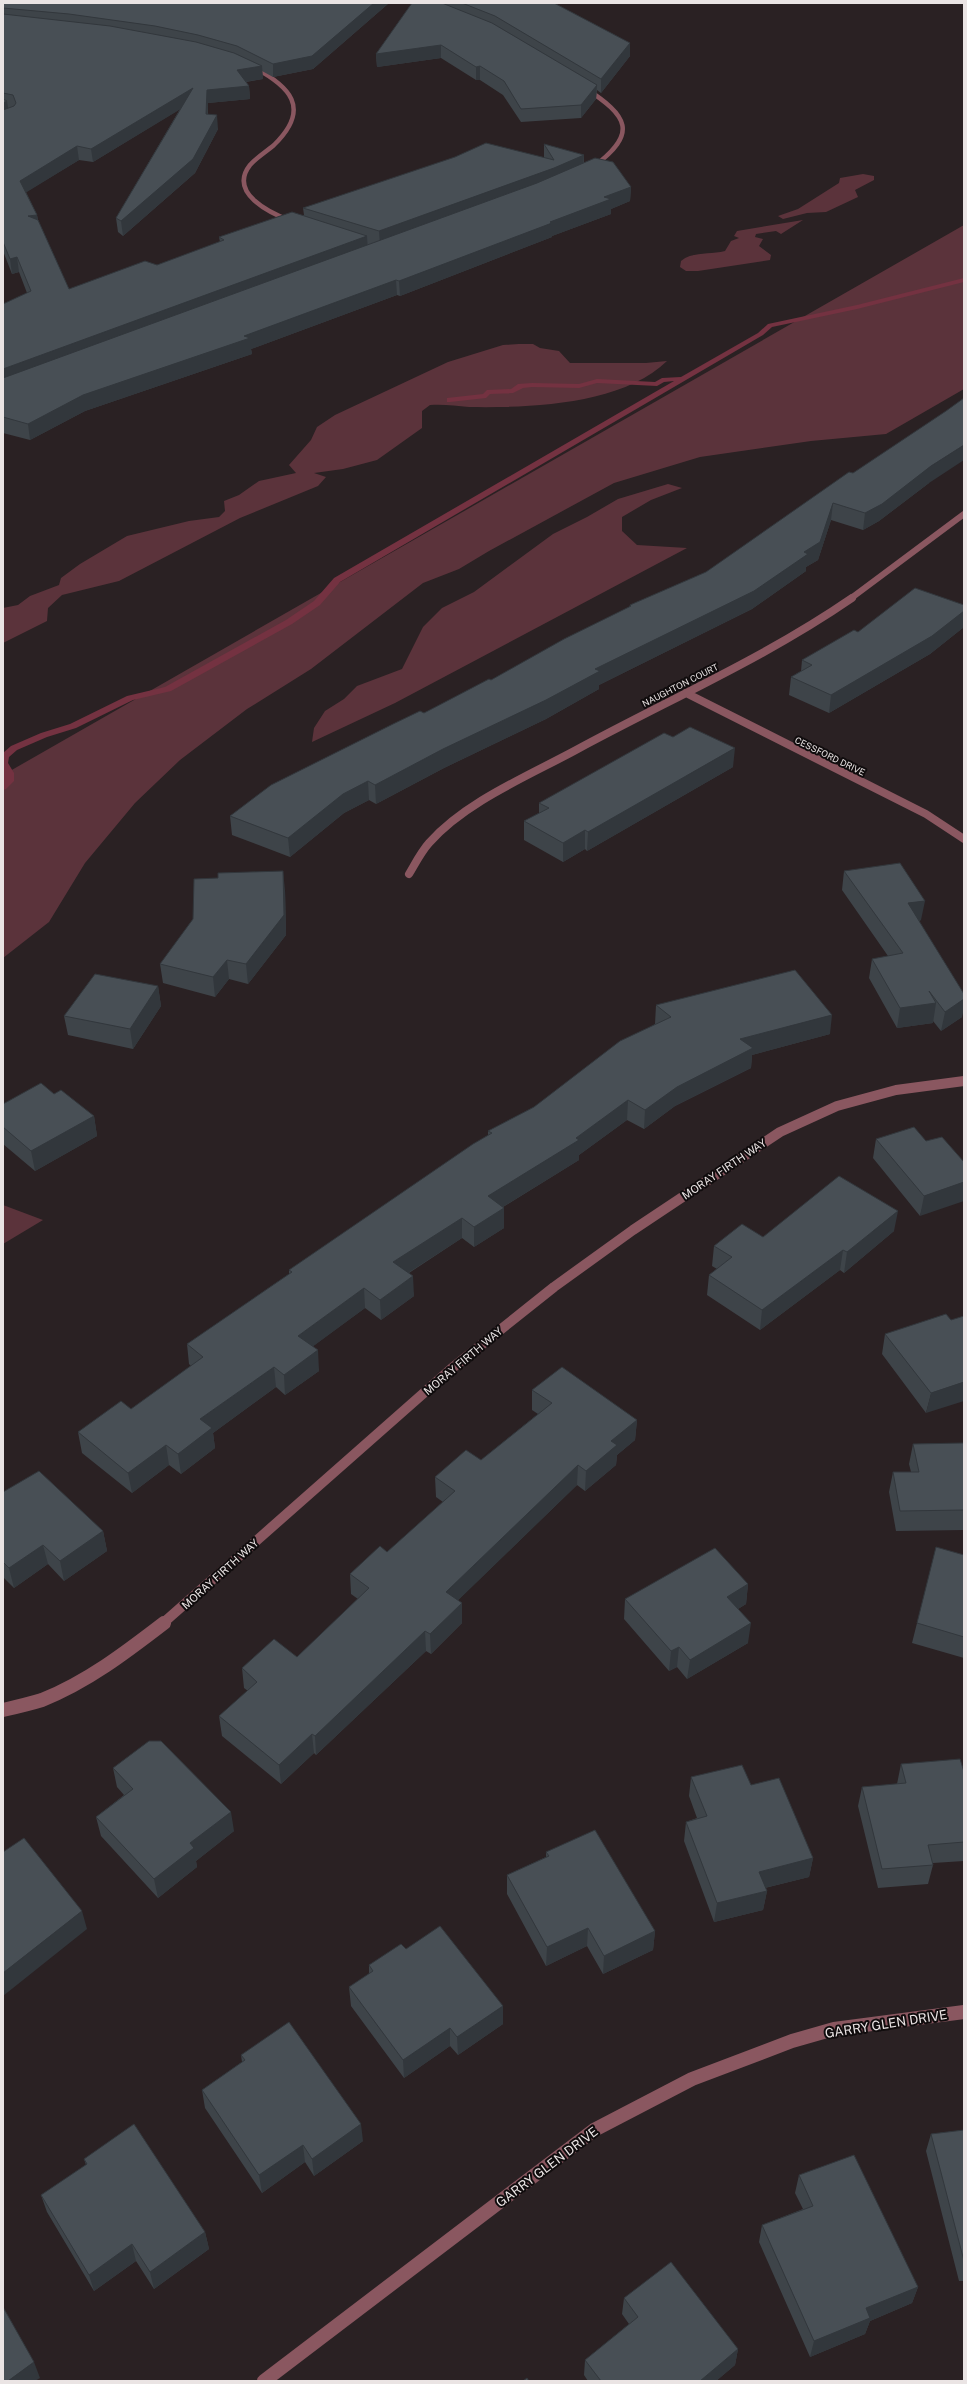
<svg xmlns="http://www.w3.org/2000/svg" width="967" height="2384" viewBox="0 0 967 2384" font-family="'Public Sans',sans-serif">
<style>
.green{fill:#5b333b}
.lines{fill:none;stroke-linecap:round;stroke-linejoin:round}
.stream{fill:#743241;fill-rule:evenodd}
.minor-far4{stroke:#8a5760;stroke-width:4.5}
.minor-far3{stroke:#8a5760;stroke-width:6}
.minor-far2{stroke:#8a5760;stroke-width:8}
.minor-far1{stroke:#8a5760;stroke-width:10}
.minor{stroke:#8a5760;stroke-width:14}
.wall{fill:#3e4449}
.shaded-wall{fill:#32373c}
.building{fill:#484f55;stroke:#32373c}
.labels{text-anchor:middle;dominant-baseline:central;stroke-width:4;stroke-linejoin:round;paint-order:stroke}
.far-street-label{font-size:9px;fill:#eae4e4;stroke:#100c0d}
.street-label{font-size:11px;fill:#eae4e4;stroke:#100c0d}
.near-street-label{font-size:13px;fill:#eae4e4;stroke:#100c0d}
</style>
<rect width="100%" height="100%" fill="#2a2123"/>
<path class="green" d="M863,174L874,176V180L855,190L858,197L826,212L807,213L783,219L778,216L798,209L839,183L840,178Z
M803,220L781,234L776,231L756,234L755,237L763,239L759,246L771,255L770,260L698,271H686L680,267L681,261C693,251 710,255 725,251L731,241L739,238L734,236L737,231Z
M964,225V389L886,434L811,441L700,457L614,483L489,551L459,569L423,583L311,669L247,709L180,760L135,803L85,863L49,922L3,958V775Z
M519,344H533L540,348L559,351L570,363H646L667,361C622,405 529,408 469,407C456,406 444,404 430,405L422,411V428L377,460L343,469L314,473L326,477L318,486L240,518L119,581L62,595L48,608L47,621L3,643V608L18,605L30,596L59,585L61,578L80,564L127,536L189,521L219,517L225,511L224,501L239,495L259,481L296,473L289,465L311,440L317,427L335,415L448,362L503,345Z
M668,484L682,488L651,500L622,517V531L637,545L687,548L395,703L312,742L314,728L325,711L344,699L357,686L402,669L423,627L442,608L474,592L553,534L587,517L618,499Z
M3,1205L43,1220L3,1244Z"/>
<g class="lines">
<path class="stream" d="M964,278V282L857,309L772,327L763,335L340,582L320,605L292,624L171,691L133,700L76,728L47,737L17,750L9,757L8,763L14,773V781L6,789L3,790V753L11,746L41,733L70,724L127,696L165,687L286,620L314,601L334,578L674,381L664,382L657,386L597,383L579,388L532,387L523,388L513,393L490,394L486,398L450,402H447V398L483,394L487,390L511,389L518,384L532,383L579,384L597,379L655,382L662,378L681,377L758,333L768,324L857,305Z"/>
<path class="minor-far4" d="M251,66C290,86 312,108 274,145C266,152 257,157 250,165C228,193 270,213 291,221
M585,88C628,116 639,133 593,167"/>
<path class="minor-far3" d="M850,599L964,514"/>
<path class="minor-far2" d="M686,693L926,814L964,839
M409,874C415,864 421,852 429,843C465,802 528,776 576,750C668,700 765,658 852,598"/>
<path class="minor-far1" d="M162,1624L451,1369L554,1287L633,1230L780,1132L837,1106L896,1090L964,1081"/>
<path class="minor" d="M3,1710C16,1707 29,1704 42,1700C87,1682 125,1653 164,1623
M264,2381L594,2130L692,2079L792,2041L834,2029L964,2012"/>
</g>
<path class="wall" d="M3,3H389L313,69L273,77L262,71L263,79L246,82L249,86L250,99L208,103V114L218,129L195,173L123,236L118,232L116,218L180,109L93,162L79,160L26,192L37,215L38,220L69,289L157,265L220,242L219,237L304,215L303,208L544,158V144L584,155V162L631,187L630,201L611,209V214L552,236V237L400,296L397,295L251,349L252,354L85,411L30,440L3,433V304L27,293L19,272L12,274L3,251Z
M412,3H554L630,43V56L601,93L597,90L596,99L581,118L521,122L503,95L480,80H476L441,58L377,67L376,54Z
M853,473L929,483L879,521L863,530L831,520L818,560L806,567V571L752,609L599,685V689L546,719L444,768L376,804L369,800L344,813L290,857L232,835L230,816L424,713L491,680L629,607L630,605L706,572Z
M964,605V627L930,654L829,713L789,695L791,677L801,671L802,660L858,632Z
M733,767L587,851L585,849L563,862L524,840V821L539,813V803Z
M844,871L921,920L919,921L962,1017L941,1031L933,1021V1023L897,1028L869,978L872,959L888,956L842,890Z
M285,890L286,935L248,984L229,979L215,997L163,983L160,964Z
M158,986L161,1006L133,1049L68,1035L64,1016Z
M656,1005L830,1034L752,1055L751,1068L675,1106L644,1129L627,1120L579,1155V1160L503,1207L504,1208V1228L474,1247L462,1238L409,1273L414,1296L381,1320L365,1308L313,1346L319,1371L285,1395L276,1387L213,1433L215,1448L181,1474L169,1465L132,1493L82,1453L78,1432L131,1409L191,1366L189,1364L187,1344L289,1274V1270L488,1135V1131L534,1107L655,1024Z
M54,1094L94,1116L97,1136L35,1171L3,1144V1104Z
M942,1137L920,1216L873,1158L876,1139L926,1141Z
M894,1231L844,1273L840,1270L760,1330L707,1295L709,1275L717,1269L712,1266L714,1246L763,1237Z
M951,1320L926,1413L882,1354L885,1334Z
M532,1390L637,1420L635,1440L617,1455L616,1465L585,1491L577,1485L458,1600L462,1623L431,1654L426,1651L316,1755L314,1753L281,1784L222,1736L219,1716L248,1691L244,1688L242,1668L297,1657L358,1599L351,1594L350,1574L387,1552L443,1502L436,1497L435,1477L481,1460L538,1414L532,1410Z
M964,1443V1530L896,1531L889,1492L893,1472H911L909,1464L913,1444Z
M3,1492L103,1531L107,1551L64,1581L48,1564L14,1588L3,1577Z
M964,1555V1658L912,1643L917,1623Z
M748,1584L746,1604L738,1609L748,1643L687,1679L677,1667L669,1671L624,1619L625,1599Z
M901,1764L964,1772V1861L933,1863V1865L928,1884L878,1888L858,1806L862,1787L897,1784Z
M113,1768L234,1831L196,1861L197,1867L158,1898L101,1836L96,1817L124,1795L117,1787Z
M691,1777L751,1785L813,1858L809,1877L765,1888L767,1891L763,1910L714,1922L684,1841L686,1822L697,1818L689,1796Z
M546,1852L655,1931L653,1950L603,1974L587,1946L546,1966L507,1894V1875L546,1857Z
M406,1949L503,2024L458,2055L450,2046L404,2078L351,2006L349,1987L369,1974V1965Z
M241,2055L363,2141L314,2176L305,2162L262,2193L205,2108L202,2090L242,2062Z
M964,2130V2281H959L926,2151L931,2134Z
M84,2159L205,2232L209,2249L154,2289L136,2261L94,2291L47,2212L41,2195L86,2165Z
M799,2175L918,2287L912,2303L870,2321L865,2334L810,2357L759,2242L762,2225L803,2209L795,2193Z
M624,2298L738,2349L735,2365L716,2381H588L584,2375L585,2360L629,2324L622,2314Z"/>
<path class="shaded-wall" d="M374,3H389L313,69L273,77V64Z
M630,43V56L601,93V79Z
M441,45V58L377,67L376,54Z
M262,66L263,79L238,83L237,70Z
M480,66V80H476V67Z
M597,85L596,99L581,118V105Z
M249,86L250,99L208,103L207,127L206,114L207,90Z
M193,88L194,101L93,162L91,149Z
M7,101L9,114L3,118V103Z
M217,115L218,129L195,173L123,236L121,221Z
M77,146L79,160L22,195L20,181Z
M584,155L583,169L380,246L379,231Z
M631,187L630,201L611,209V214L552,236V237L400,296L399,281L604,197Z
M37,215L39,230L28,216Z
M367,236L368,251L3,386V369Z
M17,257L19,272L12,274L10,259Z
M396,280L397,295L251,349L252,354L85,411L30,440L28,424L83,395Z
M964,445V460L929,483L879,521L863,530L865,513L931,466Z
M833,503L831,520L818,560L806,567V571L752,609L599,685V689L546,719L444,768L376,804L375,785L595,669L804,552Z
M964,611V627L930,654L829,713L831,695Z
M735,748L733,767L587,851L588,832Z
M368,781L369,800L344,813L290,857L288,838L343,794Z
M585,830V849L563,862V843Z
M283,871L285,890L286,935L248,984L246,964Z
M925,901L921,920L905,923L908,903Z
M227,960L229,979L215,997L213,977Z
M158,986L161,1006L133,1049L130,1029Z
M964,999V1009L962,1017L941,1031L945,1012Z
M936,1003L933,1023L897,1028L900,1008Z
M832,1015L830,1034L752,1055L751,1068L675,1106L644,1129L645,1110L740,1039Z
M628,1100L627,1120L579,1155V1160L488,1216V1196L576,1138Z
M94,1116L97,1136L35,1171L31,1151Z
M964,1182V1201L920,1216L924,1196Z
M504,1208V1228L474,1247V1227Z
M898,1211L894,1231L844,1273L847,1252Z
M462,1218V1238L394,1282L393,1262Z
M843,1250L840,1270L760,1330L762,1310Z
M413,1276L414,1296L381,1320L380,1300Z
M364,1288L365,1308L300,1356L298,1336Z
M318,1350L319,1371L285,1395L284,1375Z
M274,1367L276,1387L213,1433L215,1448L181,1474L178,1454L200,1419Z
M964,1382V1401L926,1413L931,1393Z
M637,1420L635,1440L617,1455L616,1465L585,1491L586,1471L611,1441Z
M166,1445L169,1465L132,1493L128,1473Z
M578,1465L577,1485L446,1612V1592Z
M103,1531L107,1551L64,1581L60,1561Z
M43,1545L48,1564L14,1588L9,1568Z
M748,1584L746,1604L725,1617L727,1597Z
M462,1603V1623L431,1654L430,1634Z
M751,1623L748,1643L687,1679L690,1660Z
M425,1631L426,1651L316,1755L315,1736Z
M679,1647L677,1667L669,1671L671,1651Z
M312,1734L314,1753L281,1784L279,1765Z
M231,1812L234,1831L196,1861L197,1867L158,1898L154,1879L190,1843Z
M813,1858L809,1877L756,1890L759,1872Z
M767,1891L763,1910L714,1922L717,1903Z
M82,1911L87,1929L3,1996V1973Z
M588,1928L587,1946L546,1966L547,1947Z
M655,1931L653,1950L603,1974L604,1956Z
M503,2006V2024L458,2055L457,2037Z
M450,2028V2046L404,2078L403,2060Z
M361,2124L363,2141L314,2176L312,2159Z
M303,2145L305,2162L262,2193L259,2175Z
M205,2232L209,2249L154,2289L150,2272Z
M132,2244L136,2261L94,2291L89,2275Z
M918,2287L912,2303L870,2321L865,2334L810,2357L814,2341L866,2308Z
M738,2349L735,2365L716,2381H700Z
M34,2362L40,2378L35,2381H8Z"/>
<path class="building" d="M3,3H374L312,56L273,64L237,46L198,35L155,26L69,14L3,8Z
M412,3H442L492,23L597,85L581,105L521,109L504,81L480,66L476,67L441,45L376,54Z
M462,3H554L630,43L601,79L495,16Z
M3,14L110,26L196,42L234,53L262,66L237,70L249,86L207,90L206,114L217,115L193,159L121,221L116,218L193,88L91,149L77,146L20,181L37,215L28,216L38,220L69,289L145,261L157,265L224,240L219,237L292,212L367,236L3,369V304L31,291L17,257L10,259L3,242V110L14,106L16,103L13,95L3,93Z
M3,99L7,101L3,103Z
M486,143L554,160L544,144L584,155L554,168L379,231L303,208L455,157Z
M595,158L613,162L631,187L604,197L611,199L550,222L552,223L399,281L396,280L244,336L250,338L83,395L28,424L3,417V378L537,183Z
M964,398V445L931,466L882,504L865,513L833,503L820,542L804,552L808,554L754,591L595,669L600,671L546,700L443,749L375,785L368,781L343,794L288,838L230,816L271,785L393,724L420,711L424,713L489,679L491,680L564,639L631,606L630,605L706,572L849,472L853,473L946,411Z
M915,588L964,605V611L932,636L831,695L791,677L812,665L802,660L854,630L858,632Z
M690,727L735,748L588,832L585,830L563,843L524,821L549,808L539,803L664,733L673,737Z
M900,863L925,901L908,903L964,994V999L945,1012L929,991L936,1003L900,1008L872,959L903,953L844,871Z
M283,871L284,915L246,964L227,960L213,977L160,964L193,919L194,879L218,878V873Z
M795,970L832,1015L740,1039L753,1048L677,1087L645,1110L628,1100L576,1138L579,1140L488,1196L504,1208L474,1227L462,1218L393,1262L413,1276L380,1300L364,1288L298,1336L318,1350L284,1375L274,1367L200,1419L212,1428L178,1454L166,1445L128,1473L78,1432L121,1401L131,1409L203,1357L187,1344L292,1272L289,1270L473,1144L492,1133L488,1131L534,1107L620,1041L671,1017L656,1005Z
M95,974L158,986L130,1029L64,1016Z
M41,1083L54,1094L61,1090L94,1116L31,1151L3,1127V1104Z
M914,1127L926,1141L942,1137L964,1162V1182L924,1196L876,1139Z
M839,1176L898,1211L847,1252L843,1250L762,1310L709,1275L732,1257L714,1246L742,1224L763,1237Z
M946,1314L951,1320L964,1316V1382L931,1393L885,1334Z
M562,1367L637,1420L611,1441L617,1445L586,1471L578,1465L446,1592L462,1603L430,1634L425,1631L315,1736L312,1734L279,1765L219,1716L257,1682L242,1668L274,1639L297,1657L369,1588L350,1574L380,1546L387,1552L455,1491L435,1477L466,1450L481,1460L552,1403L532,1390Z
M964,1443V1510L900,1511L893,1472H919L913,1444Z
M39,1471L103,1531L60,1561L43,1545L9,1568L3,1562V1492Z
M936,1547L964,1555V1637L917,1623Z
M715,1548L748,1584L727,1597L751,1623L690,1660L679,1647L671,1651L625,1599Z
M149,1741H161L231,1812L190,1843L194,1848L154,1879L96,1817L133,1789L113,1768Z
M960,1759L964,1772V1842L928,1845L933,1865L882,1869L862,1787L906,1783L901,1764Z
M742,1765L751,1785L779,1778L813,1858L759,1872L767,1891L717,1903L686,1822L707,1816L691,1777Z
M595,1830L655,1931L604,1956L588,1928L547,1947L507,1875L549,1856L546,1852Z
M24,1838L82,1911L3,1973V1852Z
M440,1926L503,2006L457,2037L450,2028L403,2060L349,1987L373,1971L369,1965L401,1944L406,1949Z
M289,2022L361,2124L312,2159L303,2145L259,2175L202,2090L245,2060L241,2055Z
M134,2124L205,2232L150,2272L132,2244L89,2275L41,2195L87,2164L84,2159Z
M964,2130V2261L931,2134Z
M854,2155L918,2287L866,2308L870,2318L814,2341L762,2225L813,2206L799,2175Z
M671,2262L738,2349L700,2381H601L585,2360L638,2317L624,2298Z
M3,2307L34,2362L8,2381H3Z
M527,2378L529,2381H523Z"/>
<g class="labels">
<g class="far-street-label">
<text transform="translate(680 685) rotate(-27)">NAUGHTON COURT</text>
<text transform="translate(830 756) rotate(26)">CESSFORD DRIVE</text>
</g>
<g class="street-label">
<text transform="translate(724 1169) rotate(-34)">MORAY FIRTH WAY</text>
<text transform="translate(463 1361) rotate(-40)">MORAY FIRTH WAY</text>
<text transform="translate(220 1574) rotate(-42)">MORAY FIRTH WAY</text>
</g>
<g class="near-street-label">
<text transform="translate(886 2024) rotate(-9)">GARRY GLEN DRIVE</text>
<text transform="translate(547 2167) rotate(-37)">GARRY GLEN DRIVE</text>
</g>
</g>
<rect width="967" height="2384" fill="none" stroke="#eae4e4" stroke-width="8"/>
</svg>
